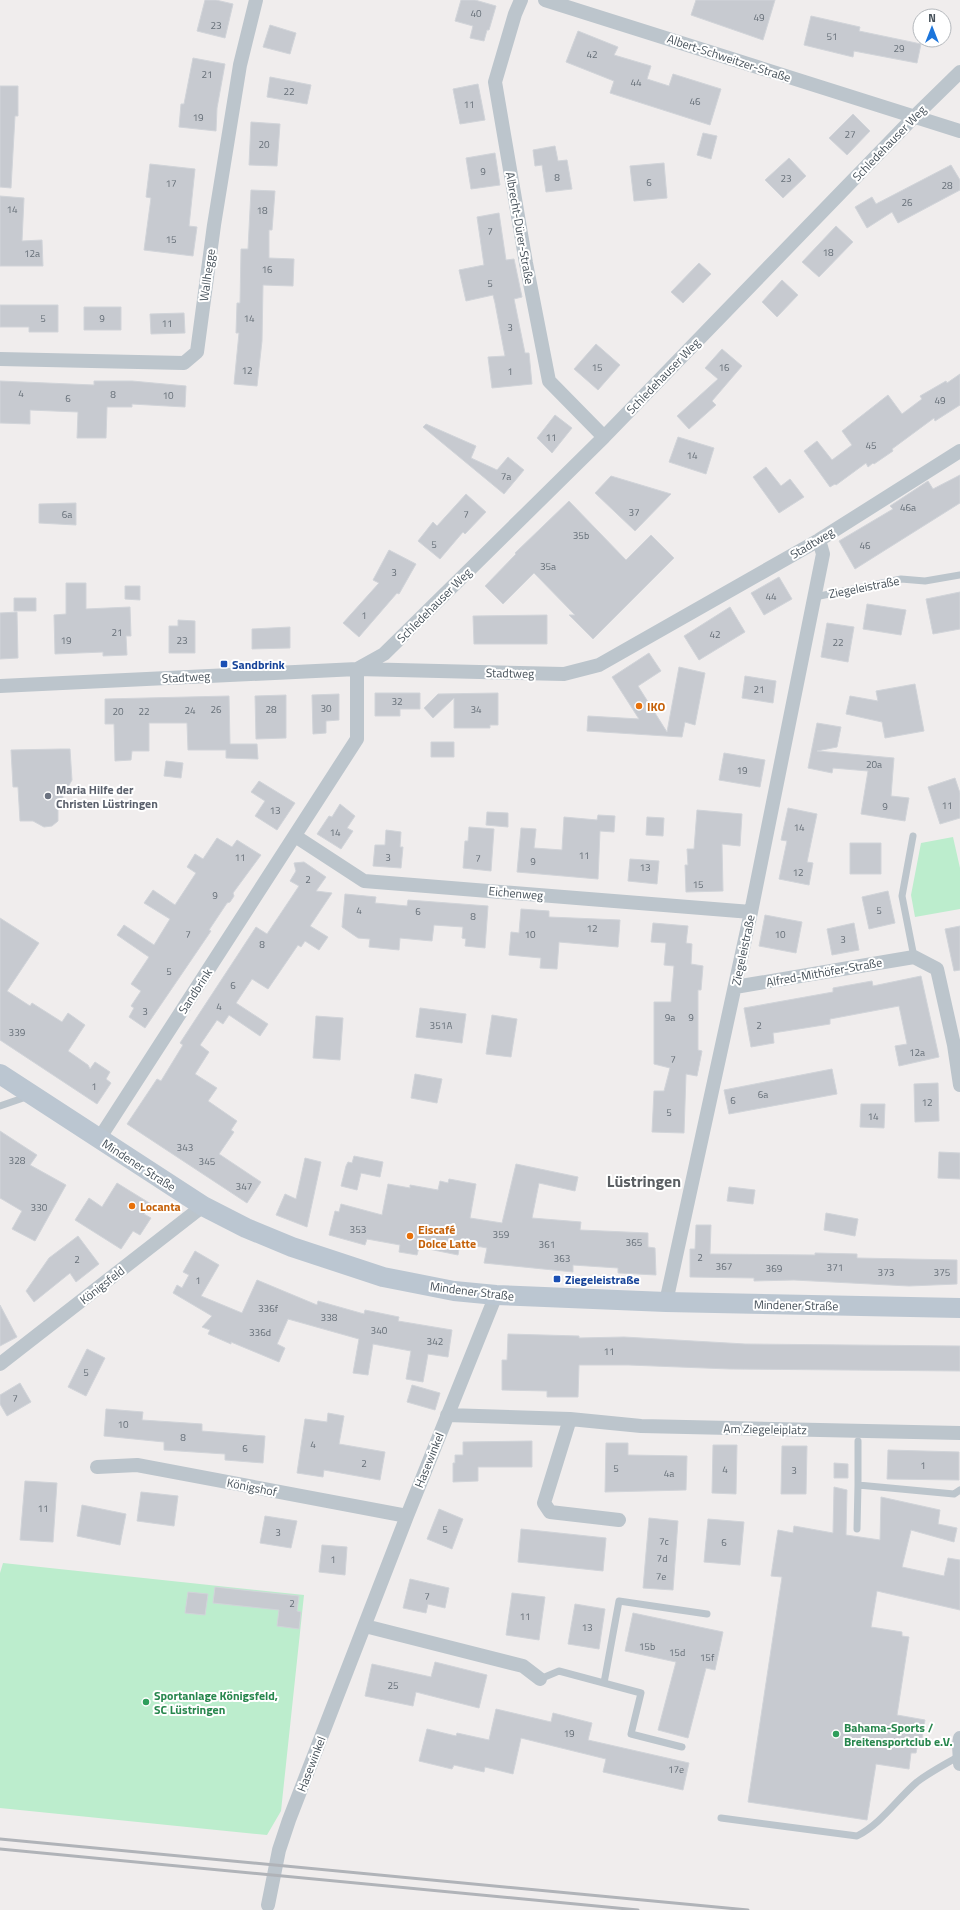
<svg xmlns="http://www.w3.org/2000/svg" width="960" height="1910" viewBox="0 0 960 1910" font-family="'Titillium Web',sans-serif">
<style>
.green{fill:#bcedcd}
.building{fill:#c7cad0;stroke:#d1d4d9}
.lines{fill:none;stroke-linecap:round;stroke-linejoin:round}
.lane{stroke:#bcc5cc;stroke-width:7}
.street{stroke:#bcc5cc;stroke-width:14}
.secondary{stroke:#bbc6d1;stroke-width:20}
.rail{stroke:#b0b3b8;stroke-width:3}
.transit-dot{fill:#1a4fb4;stroke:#fff;stroke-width:1.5}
.food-dot{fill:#e8710a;stroke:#fff;stroke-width:1.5}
.worship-dot{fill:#6b7280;stroke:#fff;stroke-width:1.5}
.leisure-dot{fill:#2e9e5b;stroke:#fff;stroke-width:1.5}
.labels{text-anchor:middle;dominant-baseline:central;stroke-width:4;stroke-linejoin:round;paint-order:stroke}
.number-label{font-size:10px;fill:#666f78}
.street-label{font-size:12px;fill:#46515a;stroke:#fff}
.transit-label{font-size:12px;font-weight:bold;fill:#164399;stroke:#fff;text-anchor:start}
.food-label{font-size:12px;font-weight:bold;fill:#c56008;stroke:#fff;text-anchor:start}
.worship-label{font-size:12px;font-weight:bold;fill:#5b616d;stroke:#fff;text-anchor:start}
.leisure-label{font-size:12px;font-weight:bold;fill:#27864d;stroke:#fff;text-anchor:start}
.district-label{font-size:16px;font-weight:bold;fill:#5a5e62;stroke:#fff}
</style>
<rect width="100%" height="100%" fill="#f0eded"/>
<path class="green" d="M953,837L960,868V909L915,917L911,895L921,843Z
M3,1563L304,1595L281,1811L267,1835L0,1808V1573Z"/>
<path class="building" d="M205,0H216L233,4L225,38L197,31Z
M461,0H475L496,6L489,30H487L484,41L470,38L473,26L455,21Z
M696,0H775L763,40L691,15Z
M811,16L860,27L859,31L921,44L917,63L854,51L853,57L804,45Z
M270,25L296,33L290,54L263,47Z
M578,31L618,47L614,55L651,66L647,79L669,86L673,74L721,89L710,125L610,93L614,81L566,62Z
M193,58L225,64L217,108L216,131L179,127L181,104H184Z
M270,77L311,85L307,104L267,97Z
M478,84L485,120L460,124L453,89Z
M0,86H18V116H15L11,188L0,187Z
M853,114L870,131L847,155L829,138Z
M251,122L280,124L277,166L249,165Z
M703,133L717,136L711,159L697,155Z
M555,146L558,161L567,160L572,189L546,192L542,165L535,166L533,150Z
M495,153L500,185L471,189L466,158Z
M789,158L806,176L783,198L765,180Z
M664,163L667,198L634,201L630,166Z
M150,164L195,169L189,226L197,227L193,256L144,250L151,198L146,197Z
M951,165L960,180V190L898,223L892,212L867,228L855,207L872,197L876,204Z
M251,190L275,191L272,230H269V258L294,259L293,286L263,285L262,341L257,386L234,384L239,333H236L237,303H240L241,249H248Z
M0,196L24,198L22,241L42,240L43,266H0Z
M499,213L506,260L514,259L522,297L514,299L525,353H529L532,384L492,388L488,357L505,356L495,303L493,295L466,301L459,270L484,265L477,217Z
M836,226L853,242L819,277L802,262Z
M699,263L711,274L683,303L671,292Z
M782,280L798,295L777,317L762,302Z
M0,305H58V332H29V327H0Z
M84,307H121V330H84Z
M184,313L185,333L151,334L150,314Z
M596,344L620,365L598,390L574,369Z
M722,349L742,366L712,401L716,405L689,429L677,416L718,379L705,368Z
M960,374V405L935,421L934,418L892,449L893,451L874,464L873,463L868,467L866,463L836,485L835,484L830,487L804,451L817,441L832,460L852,445L842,431L888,395L902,414L922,399L920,396L946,381L947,383Z
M0,381L94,385V381H132L186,386L185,407L132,404V407H107L106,438H77L78,412L30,410V424L0,423Z
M555,415L572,428L552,453L537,438Z
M426,424L476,446L471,458L497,470L508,457L524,470L504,494L423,427Z
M678,437L714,448L706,474L669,462Z
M766,467L781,486L790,479L804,497L779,513L753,477Z
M960,475V503L855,569L839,541L893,509L890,506L928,481L933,489Z
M611,476L671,494L635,531L595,493Z
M466,494L486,512L465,534L463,532L440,559L418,541L433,522L437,526Z
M569,501L626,560L651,535L674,558L593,639L569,615H575L534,573L503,604L485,586L516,554L515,553Z
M76,503V525L39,523V504Z
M389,550L416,564L399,594L397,593L359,637L343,623L379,583L373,580Z
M779,577L792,599L764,615L751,593Z
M66,583H86V609L130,607L131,636H126L127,655L103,656V652L55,654L54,615L66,614Z
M125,586H140V600L125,599Z
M960,592V629L933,634L926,599Z
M14,598H36V611H14Z
M867,604L906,610L901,635L863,629Z
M730,607L745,632L699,660L684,636Z
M17,612L18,658L0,659V613Z
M547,615V644H474L473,616Z
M178,620L195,621V653H169V626H178Z
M827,623L854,627L848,662L821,657Z
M290,627V648L252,649V629Z
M649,653L661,671L638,686L667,732L679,667L705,673L695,725L685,722L682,737L587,731L588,716L639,719L612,677Z
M745,676L776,681L773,703L742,698Z
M915,684L924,731L885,738L882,722L846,714L850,696L878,701L876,691Z
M375,693H420V709H400V716H375Z
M498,693V725H490V728H454V698L433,718L424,708L438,694Z
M339,694V720L326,721V733L313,734L312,695Z
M286,695V738L256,739L255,696Z
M229,696L230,744H257L258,759L226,758V750H188L187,723H149V751H132L131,760L115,761L114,724H105V699Z
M817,723L841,727L837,747L817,751L894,758L891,796L909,798L905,821L861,814L868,771L833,768L832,773L808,768Z
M431,742H454V757H431Z
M61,749H70L72,780L68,787L63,791V809H58V821L52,826L44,827L33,821H20L18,787H13L11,750Z
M724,753L765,760L760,787L719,780Z
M166,761L183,763L181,778L164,776Z
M955,778L960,793V818L940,824L928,787Z
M259,781L295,803L277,830L255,816L265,801L251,792Z
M340,804L355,816L347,828L353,831L341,849L317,834L329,816L332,817Z
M788,808L817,814L807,862L813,863L809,885L779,879L787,841L781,840Z
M697,810L742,814L740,846L722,844L723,891L686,892L685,865H688L687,849H694Z
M487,812L508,813V827L486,825Z
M598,815L615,816L614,832L600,831L598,879L517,872L521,828L536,829L534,848L562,850L564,817L597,820Z
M647,817L664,818L663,836L646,835Z
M469,827L494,829L491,871L463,868L465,841H468Z
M386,830L401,832L400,847H403L401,868L373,866L375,845H385Z
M217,838L232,847L237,840L261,855L233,893L234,896L230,902L227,903L209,930L211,931L145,1028L129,1017L134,1008L131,1006L141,991L131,984L149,957L117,935L124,925L154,945L170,919L144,903L153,890L175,905L196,873L187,867L195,854L203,859Z
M850,843H881V874H850Z
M630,859L659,861L657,884L628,881Z
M304,862L326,877L316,891L332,893L310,926L328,937L319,950L305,941L301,947L298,945L268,989L252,979L236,1003L268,1024L260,1036L229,1015L223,1024L217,1020L200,1045L209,1052L195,1074L217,1088L208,1101L237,1121L231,1130L234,1132L219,1154L261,1182L247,1203L127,1124L157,1079L161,1081L183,1045L180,1043L256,927L267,934L299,886L290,881L296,871L294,863Z
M888,891L895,923L869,929L862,897Z
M345,894L376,897L375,903L407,906L408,900L488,906L485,948L465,946L466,939L462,938L463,927L434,925L432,941L400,938L399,950L369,947L370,939L358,938L342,927Z
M521,909L549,911V917L620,920L618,947L559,942L557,969L540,968L541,958L509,955L511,932L519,933Z
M765,915L802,922L796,953L759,946Z
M0,918L39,943L7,991L30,1006L32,1003L62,1022L68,1013L85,1025L68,1051L88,1065L90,1069L95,1062L110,1072L106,1079L111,1083L97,1104L0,1040Z
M653,923L688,926L686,943L692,944L691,964L703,966L701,990H698V1050L702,1051L697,1076L686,1074L684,1133L652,1132L654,1091H664L670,1068L654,1064V1002H671L674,966L664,965L666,943L651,942Z
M854,923L859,950L832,955L827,929Z
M960,926V970L954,971L945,929Z
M921,976L939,1057L899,1066L895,1046L907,1044L899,1006L830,1019V1024L773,1033L774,1043L751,1047L744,1008L833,992V988L872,981L873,986Z
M420,1008L466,1014L462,1043L416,1037Z
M492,1015L517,1019L511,1057L486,1054Z
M316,1016L343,1018L340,1060L313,1058Z
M832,1069L837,1094L729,1114L724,1090Z
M415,1074L442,1079L437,1103L411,1098Z
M938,1083L939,1121L915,1122L914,1084Z
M861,1104H885L884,1128L860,1127Z
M0,1131L37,1155L30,1165L66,1185L35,1241L12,1229L22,1211L0,1198Z
M939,1152L960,1153V1179L938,1178Z
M354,1156L383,1162L380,1177L361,1173L357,1190L341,1186L346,1166L348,1162L352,1163Z
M305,1158L321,1162L307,1227L276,1215L285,1194L296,1199Z
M516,1164L578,1177L575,1191L539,1183L532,1218L581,1222L580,1230L648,1233V1247L655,1248L656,1275L618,1273V1268L573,1265V1272L484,1263L487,1248L460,1243L458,1255L419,1247L417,1255L399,1252L400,1245L367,1239L365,1245L329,1235L335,1211L339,1212L341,1204L382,1215L388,1184L410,1188V1185L438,1190L440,1181L448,1183L449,1179L476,1184L470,1218L502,1223Z
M117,1183L151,1204L144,1214L151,1218L140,1235L133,1231L121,1249L75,1220L89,1198L102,1207Z
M729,1187L755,1190L753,1204L727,1201Z
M826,1213L858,1219L855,1236L824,1230Z
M696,1225H711L710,1254L815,1255V1253L857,1254V1258L957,1260V1284L909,1286L794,1280L754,1281V1278L690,1277V1249H695Z
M78,1236L99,1264L76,1282L70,1273L34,1302L26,1291L49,1258Z
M195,1251L219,1265L201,1296L242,1313L257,1280L317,1305L318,1301L364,1314L365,1310L399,1317L398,1321L452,1330L448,1357L428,1354L423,1382L406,1379L411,1351L373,1344L368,1375L353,1373L359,1339L288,1319L277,1344L285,1348L279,1362L231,1342V1344L208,1334L210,1330L202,1327L212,1316L173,1293L177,1285L182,1288L189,1275L183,1272Z
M0,1305L17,1337L0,1346Z
M508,1334L579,1336V1338L624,1337L745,1344L960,1346V1371L730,1369L629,1365H579L578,1397H547V1391L502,1390V1360H507Z
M87,1349L105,1358L86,1396L68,1387Z
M20,1383L31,1402L7,1416L0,1404V1395Z
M412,1385L440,1393L435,1410L407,1402Z
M106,1409L143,1412L142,1420L202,1424V1431L265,1436L263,1463L225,1460V1454L164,1450V1442L104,1436Z
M328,1413L344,1416L339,1444L385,1452L380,1480L324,1470L323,1477L297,1473L305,1419L327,1422Z
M532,1441V1467H478V1481L453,1482V1463H455V1455H463V1442Z
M606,1443H628V1455L687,1456L686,1490L605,1492Z
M713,1445H737L736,1494L712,1493Z
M782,1446H807L806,1494H781Z
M888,1450L959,1452V1480L887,1479Z
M834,1463L848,1464V1478H834Z
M25,1481L57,1483L53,1542L20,1540Z
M834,1487L847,1490L846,1535L880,1540L881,1497L940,1510L938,1524L957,1528L954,1542L911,1530L902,1567L944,1576L948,1558L960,1560V1610L877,1591L871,1627L902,1632V1636L909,1637L897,1715L925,1720L922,1738H919L916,1753H911L909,1769L876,1764L867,1820L748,1802L782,1577L771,1576L778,1530L793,1533L794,1526L833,1533Z
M141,1492L178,1496L174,1526L137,1521Z
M82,1505L126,1514L120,1545L77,1536Z
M439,1509L463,1519L452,1549L427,1539Z
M265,1516L297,1521L291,1548L260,1543Z
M649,1518L678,1521L673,1590L643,1588Z
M708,1519L744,1522L740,1565L704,1562Z
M521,1529L606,1538L603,1571L518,1562Z
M322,1545L347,1547L345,1575L319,1572Z
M410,1579L449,1588L445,1608L428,1604L426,1613L403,1608Z
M215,1587L299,1596L297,1611L301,1612L299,1629L277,1626L279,1610L213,1603Z
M188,1592L208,1594L205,1615L185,1613Z
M512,1593L545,1597L539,1640L506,1635Z
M575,1604L605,1609L599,1649L568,1644Z
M633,1613L723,1632L715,1670L706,1668L688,1738L658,1730L676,1662L625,1651Z
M435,1662L487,1675L479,1708L416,1692L413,1706L365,1696L372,1664L431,1677Z
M496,1709L551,1722L553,1713L592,1723L588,1740L689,1763L683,1790L603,1772L606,1759L521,1738L513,1774L485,1767L484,1772L454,1765L452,1769L419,1761L427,1729L456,1736L457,1733L489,1740Z"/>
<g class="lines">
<path class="lane" d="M815,597L901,579L925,581L960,575
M913,836L902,896L914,957
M0,1106L29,1096
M858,1441V1485L954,1494L960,1490
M857,1529L858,1485
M540,1679L559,1671L641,1693L631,1734L682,1747
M604,1683L619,1601L707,1614
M721,1818L857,1836C882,1823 896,1800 917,1782C930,1772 946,1764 959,1756"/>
<path class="street" d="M521,0L515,14L495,82L526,263L549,381L604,437
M545,0L960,131
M0,359L184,363L197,352L214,225L240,65L256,0
M357,669L384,654L604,437L914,117L960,72
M0,686L357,669L564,674L599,665L819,540L960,451
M295,836L364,881L751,912
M735,987L914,957L937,969L954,1045L960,1085
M99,1139L357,739V669
M666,1302L751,912L823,554L819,540
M0,1364L203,1206
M447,1415L570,1419L641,1426L960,1433
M570,1419L544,1503L550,1512L619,1520
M97,1467L137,1465L407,1516
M365,1626L523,1666L540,1679
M960,1738L959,1744L960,1764
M268,1905L279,1850L289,1820L407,1516L496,1295"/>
<path class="secondary" d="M0,1074L203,1206L246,1228L292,1247L383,1277L454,1291L496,1295L666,1302L960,1308"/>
<path class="rail" d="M0,1839L748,1910
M0,1849L638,1910"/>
</g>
<g class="transit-dot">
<rect x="220" y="660" width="8" height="8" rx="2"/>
<rect x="553" y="1275" width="8" height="8" rx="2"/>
</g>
<g class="food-dot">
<circle cx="639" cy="706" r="4"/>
<circle cx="132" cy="1206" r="4"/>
<circle cx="410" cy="1236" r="4"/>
</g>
<circle class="worship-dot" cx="48" cy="796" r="4"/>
<g class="leisure-dot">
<circle cx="146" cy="1702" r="4"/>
<circle cx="836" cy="1734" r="4"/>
</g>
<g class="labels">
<g class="number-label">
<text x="476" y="13">40</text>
<text x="759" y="17">49</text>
<text x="216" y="25">23</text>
<text x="832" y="36">51</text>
<text x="899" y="48">29</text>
<text x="592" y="54">42</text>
<text x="207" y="74">21</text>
<text x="636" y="82">44</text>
<text x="289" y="91">22</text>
<text x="695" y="101">46</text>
<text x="469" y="104">11</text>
<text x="198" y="117">19</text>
<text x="850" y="134">27</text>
<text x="264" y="144">20</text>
<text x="483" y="171">9</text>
<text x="557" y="177">8</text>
<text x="786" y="178">23</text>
<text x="649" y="182">6</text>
<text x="171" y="183">17</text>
<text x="947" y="185">28</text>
<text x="907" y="202">26</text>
<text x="12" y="209">14</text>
<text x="262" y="210">18</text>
<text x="490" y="231">7</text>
<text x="171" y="239">15</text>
<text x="828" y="252">18</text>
<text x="32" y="253">12a</text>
<text x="267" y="269">16</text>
<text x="490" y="283">5</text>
<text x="43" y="318">5</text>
<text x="102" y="318">9</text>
<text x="249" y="318">14</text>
<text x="167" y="323">11</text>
<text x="510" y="327">3</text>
<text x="597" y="367">15</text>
<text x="724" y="367">16</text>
<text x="247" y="370">12</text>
<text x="510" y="371">1</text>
<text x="21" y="393">4</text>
<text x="113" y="394">8</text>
<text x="168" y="395">10</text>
<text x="68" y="398">6</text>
<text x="940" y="400">49</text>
<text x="551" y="437">11</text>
<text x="871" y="445">45</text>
<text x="692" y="455">14</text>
<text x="506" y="476">7a</text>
<text x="908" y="507">46a</text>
<text x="634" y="512">37</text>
<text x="67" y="514">6a</text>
<text x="466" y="514">7</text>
<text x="581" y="535">35b</text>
<text x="434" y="544">5</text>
<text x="865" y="545">46</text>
<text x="548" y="566">35a</text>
<text x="394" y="572">3</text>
<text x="771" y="596">44</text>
<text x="364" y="615">1</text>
<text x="117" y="632">21</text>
<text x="715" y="634">42</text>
<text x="66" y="640">19</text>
<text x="182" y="640">23</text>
<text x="838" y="642">22</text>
<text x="759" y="689">21</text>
<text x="397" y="701">32</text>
<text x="326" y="708">30</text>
<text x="216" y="709">26</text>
<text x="271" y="709">28</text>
<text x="476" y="709">34</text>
<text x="190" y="710">24</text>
<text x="118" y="711">20</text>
<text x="144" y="711">22</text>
<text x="874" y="764">20a</text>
<text x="742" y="770">19</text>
<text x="947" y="805">11</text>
<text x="885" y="806">9</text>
<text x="275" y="810">13</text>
<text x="799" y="827">14</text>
<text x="335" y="832">14</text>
<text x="584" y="855">11</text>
<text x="240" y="857">11</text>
<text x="388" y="857">3</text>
<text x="478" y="858">7</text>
<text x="533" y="861">9</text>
<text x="645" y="867">13</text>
<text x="798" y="872">12</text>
<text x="308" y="879">2</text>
<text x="698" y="884">15</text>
<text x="215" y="895">9</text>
<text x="359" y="910">4</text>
<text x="879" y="910">5</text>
<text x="418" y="911">6</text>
<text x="473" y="916">8</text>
<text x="592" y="928">12</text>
<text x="188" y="934">7</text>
<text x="530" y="934">10</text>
<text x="780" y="934">10</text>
<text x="843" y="939">3</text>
<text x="262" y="944">8</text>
<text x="169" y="971">5</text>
<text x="233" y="985">6</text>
<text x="219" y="1006">4</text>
<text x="145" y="1011">3</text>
<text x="670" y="1017">9a</text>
<text x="691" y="1017">9</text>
<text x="441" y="1025">351A</text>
<text x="759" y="1025">2</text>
<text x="17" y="1032">339</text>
<text x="917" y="1052">12a</text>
<text x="673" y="1059">7</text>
<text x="94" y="1086">1</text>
<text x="763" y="1094">6a</text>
<text x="733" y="1100">6</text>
<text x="927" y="1102">12</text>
<text x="669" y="1112">5</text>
<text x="873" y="1116">14</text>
<text x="185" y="1147">343</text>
<text x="17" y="1160">328</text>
<text x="207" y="1161">345</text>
<text x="244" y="1186">347</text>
<text x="39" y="1207">330</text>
<text x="358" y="1229">353</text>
<text x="501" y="1234">359</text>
<text x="634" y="1242">365</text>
<text x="547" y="1244">361</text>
<text x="700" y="1257">2</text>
<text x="562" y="1258">363</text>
<text x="77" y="1259">2</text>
<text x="724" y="1266">367</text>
<text x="835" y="1267">371</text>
<text x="774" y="1268">369</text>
<text x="886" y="1272">373</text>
<text x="942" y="1272">375</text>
<text x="198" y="1280">1</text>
<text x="268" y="1308">336f</text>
<text x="329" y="1317">338</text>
<text x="379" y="1330">340</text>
<text x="260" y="1332">336d</text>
<text x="435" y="1341">342</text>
<text x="609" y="1351">11</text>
<text x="86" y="1372">5</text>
<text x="15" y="1398">7</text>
<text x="123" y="1424">10</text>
<text x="183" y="1437">8</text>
<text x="313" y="1444">4</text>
<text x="245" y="1448">6</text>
<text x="364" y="1463">2</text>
<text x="923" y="1465">1</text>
<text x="616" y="1468">5</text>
<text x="725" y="1469">4</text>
<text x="794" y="1470">3</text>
<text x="669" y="1473">4a</text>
<text x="43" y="1508">11</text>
<text x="445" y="1529">5</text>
<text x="278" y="1532">3</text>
<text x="664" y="1541">7c</text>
<text x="724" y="1542">6</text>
<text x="662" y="1558">7d</text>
<text x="333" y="1559">1</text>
<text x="661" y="1576">7e</text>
<text x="427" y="1596">7</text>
<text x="292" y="1603">2</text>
<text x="525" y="1616">11</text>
<text x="587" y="1627">13</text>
<text x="647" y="1646">15b</text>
<text x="677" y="1652">15d</text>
<text x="707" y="1657">15f</text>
<text x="393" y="1685">25</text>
<text x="569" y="1733">19</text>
<text x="676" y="1769">17e</text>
</g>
<g class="street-label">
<text transform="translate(729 58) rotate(18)">Albert-Schweitzer-Straße</text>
<text transform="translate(889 143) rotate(-46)">Schledehauser Weg</text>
<text transform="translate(520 228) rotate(80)">Albrecht-Dürer-Straße</text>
<text transform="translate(207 275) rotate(-82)">Wallhegge</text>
<text transform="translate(663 376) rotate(-46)">Schledehauser Weg</text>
<text transform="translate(812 543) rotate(-31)">Stadtweg</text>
<text transform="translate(864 587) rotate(-11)">Ziegeleistraße</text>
<text transform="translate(434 605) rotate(-45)">Schledehauser Weg</text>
<text transform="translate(510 673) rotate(1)">Stadtweg</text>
<text transform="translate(186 677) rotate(-3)">Stadtweg</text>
<text transform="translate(516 893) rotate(5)">Eichenweg</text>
<text transform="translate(743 950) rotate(-78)">Ziegeleistraße</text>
<text transform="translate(824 972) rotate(-10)">Alfred-Mithöfer-Straße</text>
<text transform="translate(195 991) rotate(-57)">Sandbrink</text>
<text transform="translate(139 1165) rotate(33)">Mindener Straße</text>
<text transform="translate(102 1285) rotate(-38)">Königsfeld</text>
<text transform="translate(472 1291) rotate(7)">Mindener Straße</text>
<text transform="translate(796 1305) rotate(1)">Mindener Straße</text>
<text transform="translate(765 1429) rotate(1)">Am Ziegeleiplatz</text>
<text transform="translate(429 1460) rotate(-68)">Hasewinkel</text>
<text transform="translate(252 1487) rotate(11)">Königshof</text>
<text transform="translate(311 1764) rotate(-69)">Hasewinkel</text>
</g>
<g class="transit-label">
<text x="232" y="664">Sandbrink</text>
<text x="565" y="1279">Ziegeleistraße</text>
</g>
<g class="food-label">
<text x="647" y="706">IKO</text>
<text x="140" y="1206">Locanta</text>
<text x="418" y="1229">Eiscafé<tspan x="418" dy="14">Dolce Latte</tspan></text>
</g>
<g class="worship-label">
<text x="56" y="789">Maria Hilfe der<tspan x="56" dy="14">Christen Lüstringen</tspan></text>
</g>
<g class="leisure-label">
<text x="154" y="1695">Sportanlage Königsfeld,<tspan x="154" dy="14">SC Lüstringen</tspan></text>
<text x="844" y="1727">Bahama-Sports /<tspan x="844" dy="14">Breitensportclub e.V.</tspan></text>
</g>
<g class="district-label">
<text x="644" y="1181">Lüstringen</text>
</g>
</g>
<g transform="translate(932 28)"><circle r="19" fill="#ffffff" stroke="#b5b9bd"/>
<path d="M0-3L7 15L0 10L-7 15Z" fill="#1c75db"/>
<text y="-6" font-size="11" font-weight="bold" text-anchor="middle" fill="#46515a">N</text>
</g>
</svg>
